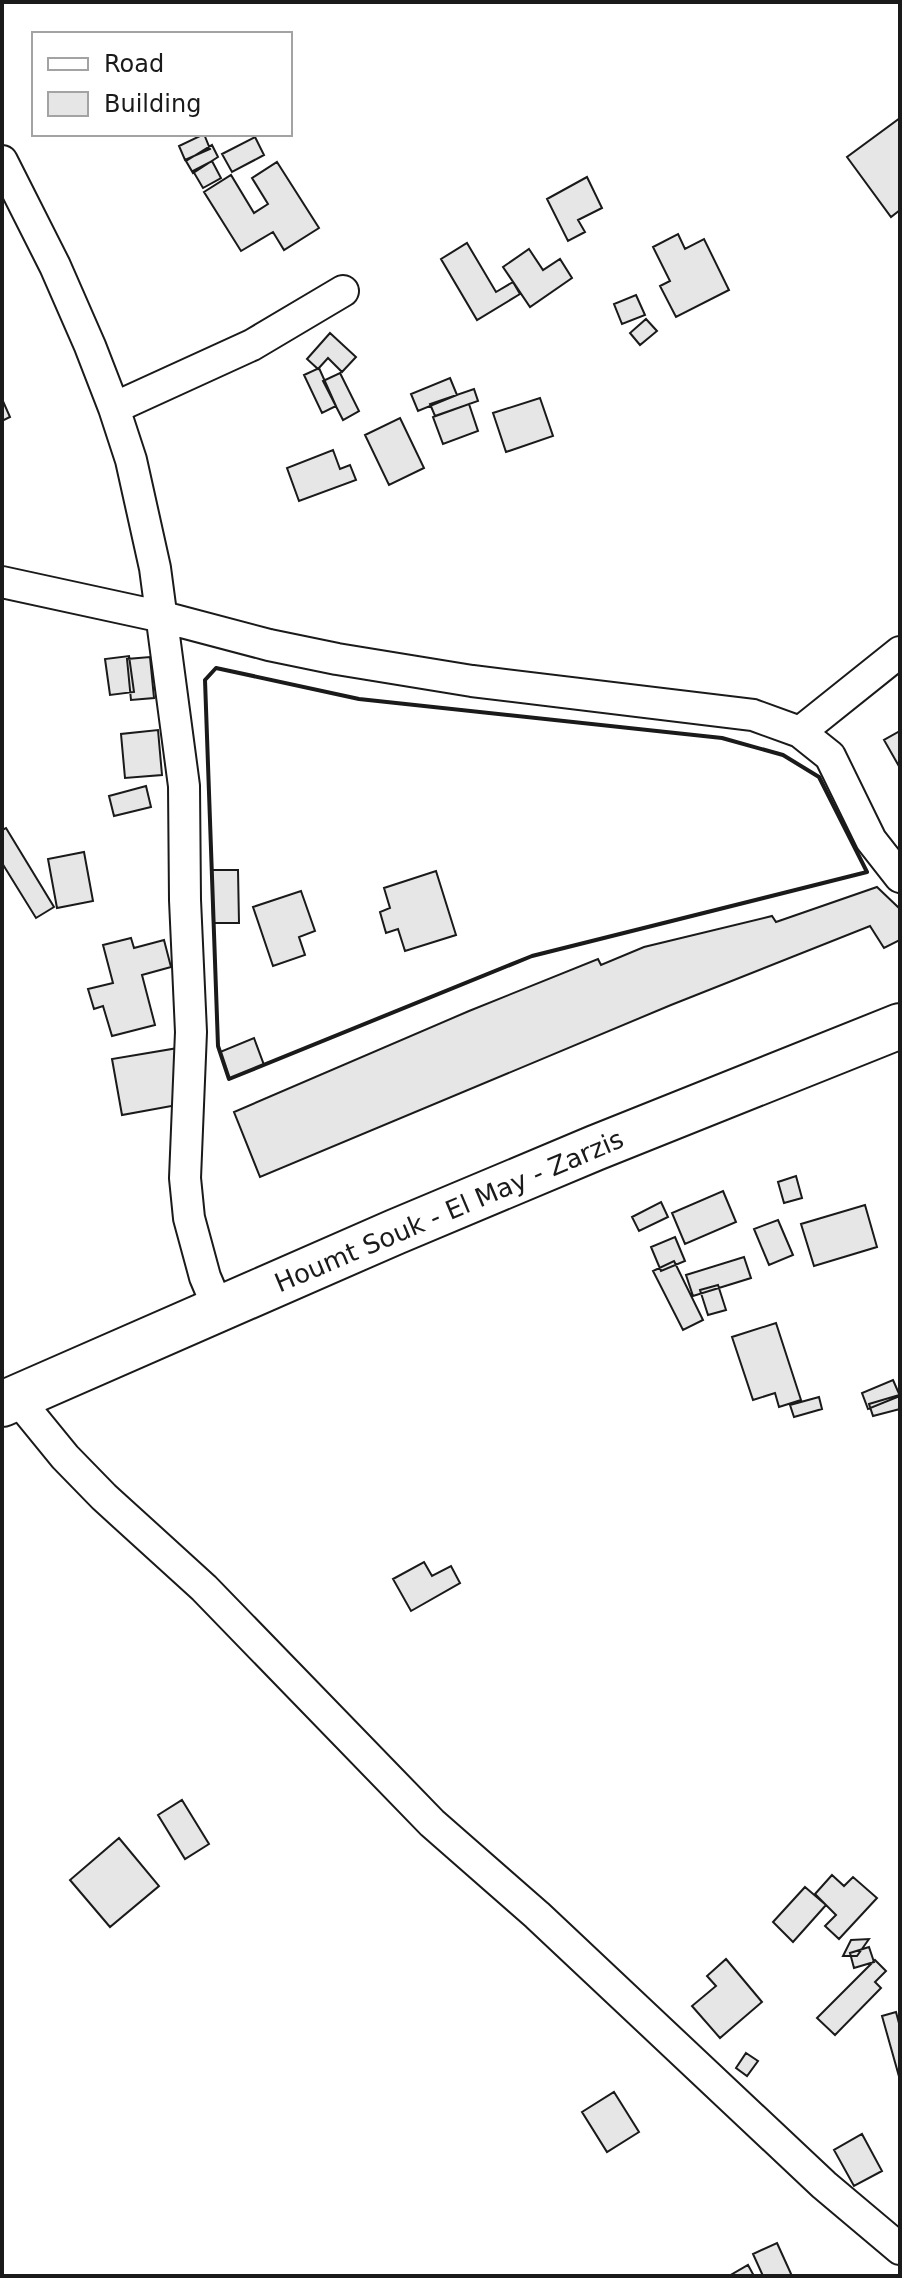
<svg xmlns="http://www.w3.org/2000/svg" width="902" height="2278" viewBox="0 0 902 2278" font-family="'DejaVu Sans',sans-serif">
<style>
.building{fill:#e6e6e6;stroke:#1a1a1a;stroke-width:2}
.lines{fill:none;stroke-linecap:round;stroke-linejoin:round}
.minor-casing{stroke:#1a1a1a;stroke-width:34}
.secondary-casing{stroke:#1a1a1a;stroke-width:48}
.minor{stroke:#fff;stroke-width:30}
.secondary{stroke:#fff;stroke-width:44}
.wall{stroke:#1a1a1a;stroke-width:4}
.labels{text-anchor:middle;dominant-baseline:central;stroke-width:6;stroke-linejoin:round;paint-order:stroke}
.street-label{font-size:26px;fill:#1a1a1a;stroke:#fff}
</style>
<rect width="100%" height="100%" fill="#fff"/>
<path class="building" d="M900,118V210L891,217L847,157Z
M204,134L210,149L185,160L179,146Z
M255,137L264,155L232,172L222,154Z
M212,145L218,157L193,173L186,161Z
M212,161L221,178L203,188L193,171Z
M277,162L319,228L284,250L273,232L241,251L204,192L231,175L254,213L268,204L252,178Z
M587,177L602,208L578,220L585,232L568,241L547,199Z
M678,234L685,249L704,239L729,290L676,317L660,286L670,281L653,247Z
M467,243L496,292L513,282L520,294L477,320L441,259Z
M529,249L543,270L560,259L572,278L530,307L503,267Z
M636,295L645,315L622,324L614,304Z
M646,319L657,331L640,345L630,333Z
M330,333L356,357L342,372L328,358L318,369L307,359Z
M319,368L336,406L322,413L304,375Z
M340,373L359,411L343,420L323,381Z
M450,378L457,395L418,411L411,394Z
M474,389L478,401L435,416L430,404Z
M540,398L553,436L506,452L493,413Z
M2,399L10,417L2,421Z
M469,404L478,431L443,444L433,417Z
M400,418L424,468L389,485L365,435Z
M333,450L340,469L350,465L356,480L299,501L287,468Z
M129,656L134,692L110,695L105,659Z
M150,657L154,698L131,700L127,659Z
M158,730L162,775L125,778L121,734Z
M900,731V768L884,740Z
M146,786L151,807L114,816L109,796Z
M6,828L54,907L36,918L2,863V830Z
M84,852L93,901L57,908L48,859Z
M212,870H238L239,923H213Z
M436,871L456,935L405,951L398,929L386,933L380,912L390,908L384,888Z
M877,887L900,909V940L884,948L870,926L671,1005L260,1177L234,1112L469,1011L598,959L601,965L644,947L772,916L776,922Z
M301,891L315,931L299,937L305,955L273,966L253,907Z
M131,938L134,948L164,940L171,967L142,975L155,1025L112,1036L103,1006L94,1009L88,989L113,983L103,945Z
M254,1038L264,1065L229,1079L220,1052Z
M178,1048L188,1103L122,1115L112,1059Z
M796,1176L802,1198L784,1203L778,1182Z
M723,1191L736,1222L685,1244L672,1213Z
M661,1202L668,1217L639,1231L632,1217Z
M865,1205L877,1247L814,1266L801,1224Z
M778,1220L793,1255L769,1265L754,1229Z
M675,1237L685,1261L661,1271L651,1247Z
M744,1257L751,1278L693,1296L686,1275Z
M674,1261L703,1320L683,1330L653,1271Z
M718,1285L726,1310L708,1315L700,1290Z
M776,1323L801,1400L779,1407L775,1393L753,1400L732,1337Z
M893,1380L900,1396L868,1409L862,1393Z
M899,1395L900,1409L873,1416L869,1404Z
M819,1397L822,1409L794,1417L790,1405Z
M424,1562L432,1576L451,1566L460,1583L411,1611L393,1579Z
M182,1800L209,1844L185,1859L158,1815Z
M119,1838L159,1886L110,1927L70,1880Z
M832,1875L844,1886L853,1877L877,1898L839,1939L825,1926L836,1915L815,1894Z
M805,1887L826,1905L793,1942L773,1922Z
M869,1939L857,1956H843L851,1940Z
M869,1947L874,1962L854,1968L850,1953Z
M726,1959L762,2002L720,2038L692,2006L716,1986L707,1976Z
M875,1960L886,1971L875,1982L881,1988L835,2035L817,2018Z
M896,2012L900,2027V2080L882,2016Z
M746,2053L758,2061L747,2076L736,2068Z
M614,2092L639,2132L607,2152L582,2112Z
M862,2134L882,2171L854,2186L834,2150Z
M777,2243L792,2276H763L753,2254Z
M748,2265L754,2276H729Z"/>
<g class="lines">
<g class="minor-casing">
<path id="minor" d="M2,161L55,266L90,346L114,408L131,460L155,568L184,786L185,900L191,1032L185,1178L189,1218L205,1277L219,1310
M114,408L252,345L343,291
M2,582L163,617L269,645L337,659L472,681L753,715L800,732L830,756L871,840L900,877
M800,732L900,652
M16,1397L65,1457L104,1497L204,1588L432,1823L537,1915L824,2185L900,2249"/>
</g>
<g class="secondary-casing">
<path id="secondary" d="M2,1404L395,1232L595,1148L900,1026"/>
</g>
<use href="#minor" class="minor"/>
<use href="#secondary" class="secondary"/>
<path class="wall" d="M216,668L359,699L722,738L783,755L819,777L867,872L532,956L229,1079L218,1046L205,680Z"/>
</g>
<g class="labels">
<g class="street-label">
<text transform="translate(449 1211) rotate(-23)">Houmt Souk - El May - Zarzis</text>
</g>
</g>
<rect width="902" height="2278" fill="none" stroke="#1a1a1a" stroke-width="8"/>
<rect x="32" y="32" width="260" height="104" fill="#ffffff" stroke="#a3a3a3" stroke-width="2"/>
<rect x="48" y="58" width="40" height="12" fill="#ffffff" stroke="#a3a3a3" stroke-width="2"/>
<text x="104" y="72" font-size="24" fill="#1a1a1a">Road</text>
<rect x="48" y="92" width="40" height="24" fill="#e6e6e6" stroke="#a3a3a3" stroke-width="2"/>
<text x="104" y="112" font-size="24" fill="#1a1a1a">Building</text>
</svg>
